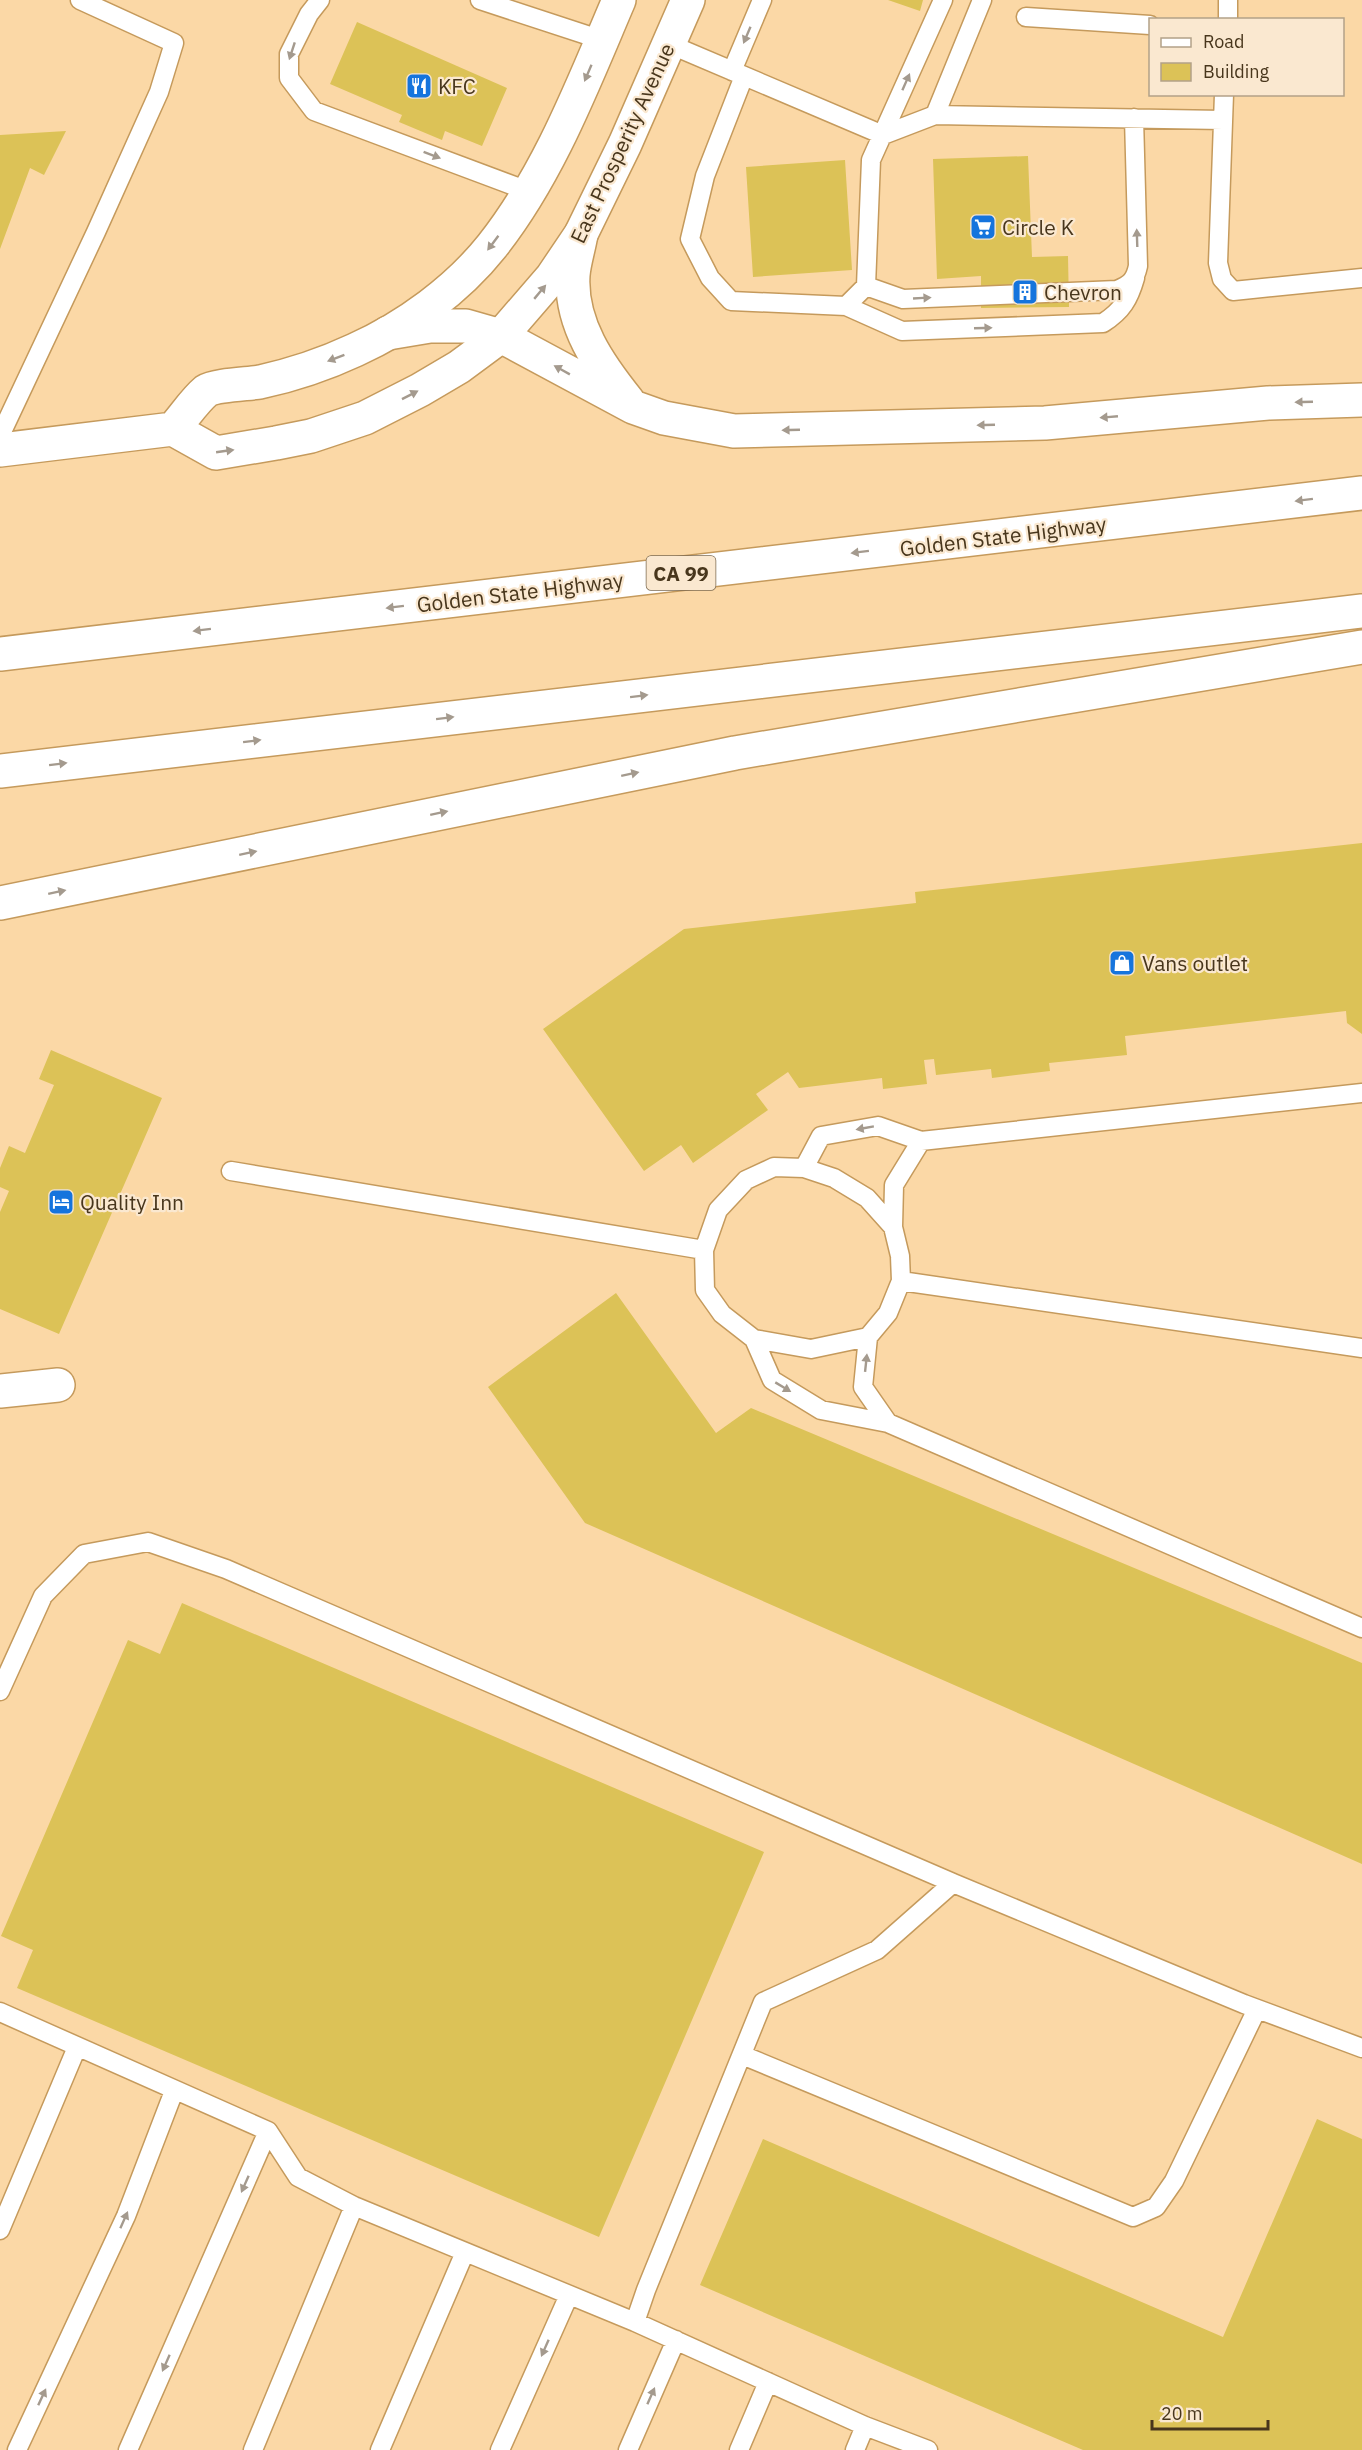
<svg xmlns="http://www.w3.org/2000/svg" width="1362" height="2450" viewBox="0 0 1362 2450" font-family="'IBM Plex Sans',sans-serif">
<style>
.building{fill:#dcc257}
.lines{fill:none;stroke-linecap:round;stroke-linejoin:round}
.lane-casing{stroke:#c59a5c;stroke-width:21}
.street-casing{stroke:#c59a5c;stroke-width:36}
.secondary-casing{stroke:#c59a5c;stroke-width:36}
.highway-casing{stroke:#c59a5c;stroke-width:36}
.lane{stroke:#fff;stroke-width:18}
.street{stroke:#fff;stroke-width:33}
.secondary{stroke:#fff;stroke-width:33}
.highway{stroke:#fff;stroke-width:33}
.oneway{fill:#a49a8e}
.labels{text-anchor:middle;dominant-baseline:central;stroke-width:4.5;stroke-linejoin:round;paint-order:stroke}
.shield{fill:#fae8d0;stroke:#7d6b52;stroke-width:1.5}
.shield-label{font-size:20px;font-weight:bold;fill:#48361c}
.poi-label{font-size:21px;fill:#48361c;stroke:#fae8d0;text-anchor:start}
.street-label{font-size:21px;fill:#48361c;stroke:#fae8d0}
</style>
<rect width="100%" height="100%" fill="#fbd8a6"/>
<path class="building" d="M888,0H923L920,11Z
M357,22L507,88L482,146L445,131L442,140L399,122L402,115L330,84Z
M66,131L44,175L30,168L0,249V135Z
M1028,156L1032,257L1068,256L1069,307L981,308V276L937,279L933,159Z
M845,160L852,270L753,277L746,167Z
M1362,843V1034L1347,1023L1346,1011L1125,1036L1127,1055L1049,1063L1050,1071L992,1078L991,1069L936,1075L934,1059L924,1060L927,1084L883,1089L882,1078L799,1088L788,1072L756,1094L768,1110L693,1163L681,1145L644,1171L543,1029L684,929L916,903L915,892Z
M51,1050L162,1098L59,1334L0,1309V1212L9,1191L0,1187V1168L9,1146L25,1153L54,1085L39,1079Z
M616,1293L716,1433L751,1408L1362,1663V1864L585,1523L488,1387Z
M182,1603L764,1852L599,2237L17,1988L33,1950L1,1936L128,1640L160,1654Z
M1317,2119L1362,2139V2450H1083L700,2285L763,2139L1223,2337Z"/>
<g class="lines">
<g class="lane-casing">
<path id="lane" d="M320,0L309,14L289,54V78L314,111L528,191
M480,0L602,40
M1026,17L1150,25
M1228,20V0
M669,44L883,135L935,115L982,0
M732,71L762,0
M744,76L705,176L690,239L710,278L731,301L846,306L866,286L871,160L943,0
M1224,94L1218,263L1222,279L1233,291L1362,278
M935,115L1223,120
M866,286L903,299L1117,290C1131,284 1135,280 1138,266L1134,118
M846,306L902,331L1103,323C1122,311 1129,299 1135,278
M0,436L96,232L159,92L174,43L80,0
M774,1167L804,1168L834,1178L867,1198L893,1227L900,1256L901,1281L888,1313L868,1337L811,1349L754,1339L722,1314L705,1290L704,1250L718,1210L746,1180Z
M804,1168L821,1136L878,1126L921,1141L1362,1093
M231,1171L704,1250
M893,1227L894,1185L921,1141
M901,1281L1362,1348
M868,1337L863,1387L888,1423
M754,1339L772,1380L821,1410L888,1423L1362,1628
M0,1691L43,1596L84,1554L148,1542L226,1569L953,1883
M0,2012L268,2131L298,2177L354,2206L635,2322
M742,2055L1133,2217L1156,2207L1174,2181L1257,2009
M0,2230L77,2047
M17,2450L126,2216L174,2091
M128,2450L268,2131
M253,2450L354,2206
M380,2450L465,2252
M500,2450L569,2295
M628,2450L676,2340
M739,2450L768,2382
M855,2450L865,2426
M928,2450L865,2426L635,2322L646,2290L763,2002L877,1950L953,1883L1244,2004L1362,2048"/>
</g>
<g class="street-casing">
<path id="street" d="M0,1391L58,1385"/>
</g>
<g class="secondary-casing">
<path id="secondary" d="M173,429C184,417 194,401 206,391C215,385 248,384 260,382C292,375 325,364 355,350C406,327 457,290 492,246C549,174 583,84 619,0
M0,450L173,429L216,453L276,443L311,436L365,418L420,390L459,367L501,336L552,277L581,234L625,144L688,0"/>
</g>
<g class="highway-casing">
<path id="highway" d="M581,234C579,247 574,262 573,275C570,324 599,365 628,401
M388,333L430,326H466L501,336L633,407L664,418L734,431L1045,423L1268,403L1362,400
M0,654L1362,493
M0,771L1362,611
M0,903L735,753L1362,647"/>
</g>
<use href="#lane" class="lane"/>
<use href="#street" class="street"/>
<use href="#secondary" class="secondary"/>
<use href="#highway" class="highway"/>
</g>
<defs><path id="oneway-solid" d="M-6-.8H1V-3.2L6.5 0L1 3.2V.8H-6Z" transform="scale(1.5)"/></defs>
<g class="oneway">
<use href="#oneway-solid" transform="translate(747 35) rotate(113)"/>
<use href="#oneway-solid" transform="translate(292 51) rotate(108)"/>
<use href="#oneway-solid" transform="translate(588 73) rotate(113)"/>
<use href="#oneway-solid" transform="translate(906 82) rotate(-66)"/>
<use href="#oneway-solid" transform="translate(432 155) rotate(21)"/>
<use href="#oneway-solid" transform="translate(1137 238) rotate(-92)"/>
<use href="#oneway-solid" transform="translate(493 243) rotate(127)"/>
<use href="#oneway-solid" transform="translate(540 292) rotate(-50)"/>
<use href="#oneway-solid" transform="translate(922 298) rotate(-3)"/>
<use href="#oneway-solid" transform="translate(983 328) rotate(-2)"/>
<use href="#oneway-solid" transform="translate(336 358) rotate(159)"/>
<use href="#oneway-solid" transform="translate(562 370) rotate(-151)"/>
<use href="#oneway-solid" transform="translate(410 395) rotate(-27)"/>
<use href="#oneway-solid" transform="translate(1304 402) rotate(178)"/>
<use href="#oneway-solid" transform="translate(1109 417) rotate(175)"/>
<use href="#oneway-solid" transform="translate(986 425) rotate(178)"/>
<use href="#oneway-solid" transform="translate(791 430) rotate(178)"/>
<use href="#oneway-solid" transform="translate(225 451) rotate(-8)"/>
<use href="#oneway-solid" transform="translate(1304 500) rotate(173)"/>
<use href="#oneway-solid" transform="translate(860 552) rotate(173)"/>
<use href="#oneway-solid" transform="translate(395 607) rotate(173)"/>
<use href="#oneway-solid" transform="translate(202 630) rotate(173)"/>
<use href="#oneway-solid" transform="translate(639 696) rotate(-7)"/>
<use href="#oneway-solid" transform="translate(445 718) rotate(-7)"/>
<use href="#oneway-solid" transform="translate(252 741) rotate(-7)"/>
<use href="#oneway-solid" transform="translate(58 764) rotate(-7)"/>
<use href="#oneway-solid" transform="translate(630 774) rotate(-12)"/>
<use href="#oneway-solid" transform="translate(439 813) rotate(-12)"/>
<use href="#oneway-solid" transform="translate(248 853) rotate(-12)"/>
<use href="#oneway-solid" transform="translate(57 892) rotate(-12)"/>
<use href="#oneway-solid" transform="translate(865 1128) rotate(170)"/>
<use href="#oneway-solid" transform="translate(866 1363) rotate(-84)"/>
<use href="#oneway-solid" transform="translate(783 1387) rotate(31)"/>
<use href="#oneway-solid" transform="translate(245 2184) rotate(114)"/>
<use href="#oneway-solid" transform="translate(124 2220) rotate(-66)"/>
<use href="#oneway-solid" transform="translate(545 2348) rotate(114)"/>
<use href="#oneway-solid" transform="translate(166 2363) rotate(114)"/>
<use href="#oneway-solid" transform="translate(651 2396) rotate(-66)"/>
<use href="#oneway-solid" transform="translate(42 2397) rotate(-65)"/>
</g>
<defs>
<g id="restaurant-square" transform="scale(1.35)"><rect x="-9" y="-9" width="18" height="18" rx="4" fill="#1574dd" stroke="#fae8d0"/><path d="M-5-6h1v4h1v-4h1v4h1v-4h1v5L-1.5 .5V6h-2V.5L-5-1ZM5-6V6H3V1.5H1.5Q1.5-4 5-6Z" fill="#fff"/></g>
<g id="supermarket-square" transform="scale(1.35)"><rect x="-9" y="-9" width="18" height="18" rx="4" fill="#1574dd" stroke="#fae8d0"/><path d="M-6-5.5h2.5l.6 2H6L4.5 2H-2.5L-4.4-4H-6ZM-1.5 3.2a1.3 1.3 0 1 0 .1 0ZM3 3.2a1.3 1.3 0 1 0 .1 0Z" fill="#fff"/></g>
<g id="building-square" transform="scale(1.35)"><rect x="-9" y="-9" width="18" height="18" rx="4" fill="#1574dd" stroke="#fae8d0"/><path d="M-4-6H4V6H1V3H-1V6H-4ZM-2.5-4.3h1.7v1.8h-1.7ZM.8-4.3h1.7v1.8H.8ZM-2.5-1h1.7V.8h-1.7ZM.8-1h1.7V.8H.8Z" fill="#fff"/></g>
<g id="shop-square" transform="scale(1.35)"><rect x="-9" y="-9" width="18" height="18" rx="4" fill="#1574dd" stroke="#fae8d0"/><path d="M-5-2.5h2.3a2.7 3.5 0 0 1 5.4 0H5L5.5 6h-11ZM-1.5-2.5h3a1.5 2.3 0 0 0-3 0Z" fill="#fff"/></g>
<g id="hotel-square" transform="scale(1.35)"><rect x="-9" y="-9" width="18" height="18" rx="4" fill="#1574dd" stroke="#fae8d0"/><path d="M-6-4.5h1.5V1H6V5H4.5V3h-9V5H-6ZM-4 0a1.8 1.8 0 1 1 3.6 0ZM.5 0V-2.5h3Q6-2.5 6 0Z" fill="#fff"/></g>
</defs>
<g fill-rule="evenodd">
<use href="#restaurant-square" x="419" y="86"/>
<use href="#supermarket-square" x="983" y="227"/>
<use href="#building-square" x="1025" y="292"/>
<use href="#shop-square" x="1122" y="963"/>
<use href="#hotel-square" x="61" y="1202"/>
</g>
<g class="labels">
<rect class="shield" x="646.5" y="556" width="69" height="34" rx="4.5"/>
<g class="shield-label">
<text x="681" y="573">CA 99</text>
</g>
<g class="poi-label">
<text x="438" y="86">KFC</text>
<text x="1002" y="227">Circle K</text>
<text x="1044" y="292">Chevron</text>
<text x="1142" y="963">Vans outlet</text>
<text x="80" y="1202">Quality Inn</text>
</g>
<g class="street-label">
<text transform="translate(622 143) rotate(-65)">East Prosperity Avenue</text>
<text transform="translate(1003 536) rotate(-7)">Golden State Highway</text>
<text transform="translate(520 592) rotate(-7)">Golden State Highway</text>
</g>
</g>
<rect x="1149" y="18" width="195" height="78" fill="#fae8d0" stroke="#b3a188" stroke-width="1.5"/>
<rect x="1161" y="38" width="30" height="9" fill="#ffffff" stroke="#b3a188" stroke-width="1.5"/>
<text x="1203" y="48" font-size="18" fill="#48361c">Road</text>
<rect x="1161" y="63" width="30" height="18" fill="#dcc257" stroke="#b3a188" stroke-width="1.5"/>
<text x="1203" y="78" font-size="18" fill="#48361c">Building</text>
<path d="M1152 2420v9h116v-9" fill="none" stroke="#48361c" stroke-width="3"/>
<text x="1161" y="2420" font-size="18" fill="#48361c" stroke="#fae8d0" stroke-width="4.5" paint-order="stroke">20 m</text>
</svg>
